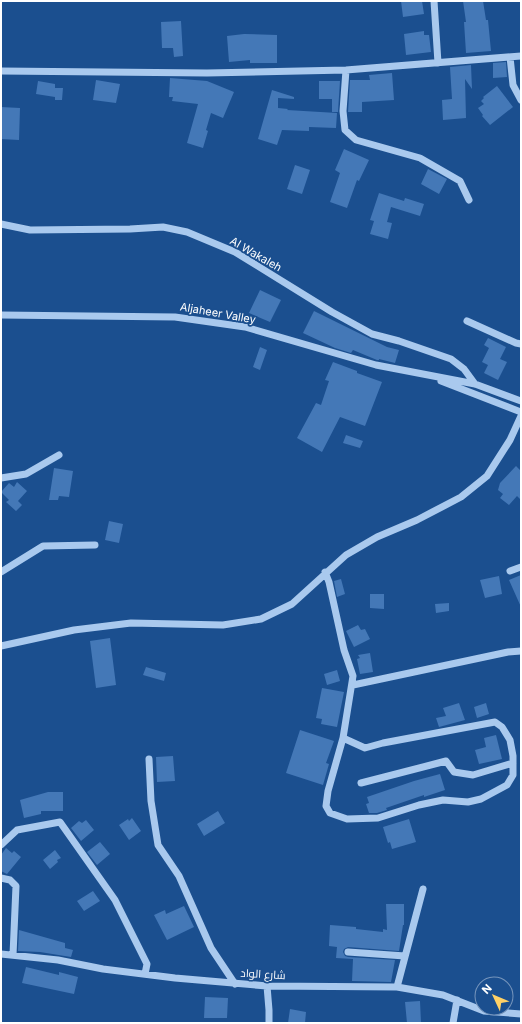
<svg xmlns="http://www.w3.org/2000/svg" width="522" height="1024" viewBox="0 0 522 1024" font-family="Inter,Cairo,sans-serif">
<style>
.building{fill:#4478b7}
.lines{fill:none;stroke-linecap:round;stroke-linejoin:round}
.minor{stroke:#a9c9ee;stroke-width:7}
.labels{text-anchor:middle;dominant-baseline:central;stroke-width:3.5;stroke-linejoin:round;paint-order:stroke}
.street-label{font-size:11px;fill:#fff;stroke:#1b4f8f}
</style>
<rect width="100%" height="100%" fill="#1b4f8f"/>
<path class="building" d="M401,1H422L424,14L403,17Z
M463,1H483L486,20H488L491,51L466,53L464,22H466Z
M181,21L183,56L174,57L173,48H162L161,22Z
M424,31V35H429L431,52L406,55L404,34Z
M244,34L277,35V63H250V60L229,62L227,36Z
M506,62L507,77L493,78V63Z
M471,65L472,89L465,79L466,118L443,120L442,100L452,99L450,67Z
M392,73L394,100L362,102V112H348L350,80H370L369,75Z
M170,78L207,81L234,92L223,118L211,113L206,130L208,131L203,148L187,143L198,104L172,101L173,97H169Z
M96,80L120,84L116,103L93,100Z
M38,81L55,84V88H63L62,100H55V97L36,94Z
M319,81H340L338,112H332V99H319Z
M497,86L513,107L490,125L482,116L483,115L478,108L484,104L481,101L484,98L483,97Z
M272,90L294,97V99L278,98V108L288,109L287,110L337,113L336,128L309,127V131L282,130L277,145L258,139Z
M1,107L20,108L19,140L1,139Z
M344,149L369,160L359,181L357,180L347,208L330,202L340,173L335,170Z
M295,165L310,170L302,194L287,189Z
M428,169L447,179L439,194L421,184Z
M379,193L404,201L405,198L424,204L420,216L391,207L387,222L392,223L388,239L370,234L374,221L370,220Z
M260,290L281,300L270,322L249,313Z
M314,311L387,347L399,350L395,363L379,359V360H377L353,350L351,353L335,348L303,333Z
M488,338L506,347L500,359L507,362L498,380L484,373L488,365L482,362L489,348L484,345Z
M260,347L267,350L260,370L253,367Z
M333,362L357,371V373L382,382L365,426L340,417L322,452L297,438L316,403L321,405L329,381L325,380Z
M346,435L363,441L360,448L343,443Z
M516,466L521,471V500L517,496L509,505L500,498L503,494L498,490L500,483Z
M54,468L73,471L69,497L59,496L58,500H49Z
M17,482L27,491L18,501L22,505L16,511L6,502L9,500L1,492L9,483L14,487Z
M109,521L123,524L119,543L105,540Z
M521,575V607L509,580Z
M499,576L502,594L485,598L480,580Z
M341,579L345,594L337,597L334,581Z
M370,594H384V609L370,608Z
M449,603V611L436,613L435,604Z
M358,625L361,630L365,629L370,639L354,647L346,631Z
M110,638L116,685L96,688L90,641Z
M370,653L373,672L360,674L357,659L360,658L358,655Z
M146,667L166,673L164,681L143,675Z
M337,670L340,681L327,685L324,674Z
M322,688L344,692L337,727L321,724L322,719L316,718Z
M459,703L465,720L439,727L436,718L446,716L443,708Z
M486,703L489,714L477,718L474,707Z
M300,730L334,741L326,763L329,764L323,785L286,773Z
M496,735L502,759L479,764L475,750L486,747L484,738Z
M173,756L175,781L157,782L156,757Z
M440,774L445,790L424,797V795L386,808L387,810L377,813H369L366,804L369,803L367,797L414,781Z
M48,792H63V811H41V814L24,818L20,800Z
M218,811L225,823L204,836L197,824Z
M132,818L141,831L129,840L119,825L128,819L129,821Z
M409,819L416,842L392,849L390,842L388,843L383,827Z
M86,820L94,830L81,841L71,828L79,821L82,823Z
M100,842L110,854L97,865L87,852Z
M6,848L12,853L14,851L21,857L7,874L1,871V855Z
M55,850L61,858L57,860L58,862L50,869L43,860Z
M93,891L100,901L84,911L77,901Z
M386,904H404V925H403L399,951L348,947L344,949L343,952L345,956L348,957L395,960L391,982L352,981L353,959L336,958L337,947L329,946L330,925L356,927V929L383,932V929L387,930Z
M184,906L194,927L167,940L154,915L165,910L166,914Z
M19,930L65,943V948L73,950L71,957L40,952L18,951Z
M26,967L59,975V972L78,977L74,994L22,983Z
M205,997L228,998L227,1018H204Z
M420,1001L421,1023H407L405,1002Z
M290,1009L306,1012L305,1023H288Z"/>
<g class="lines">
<path class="minor" d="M434,1L438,63
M510,57L513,85L521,100
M346,70L343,111L345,130L356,140L420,158L460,181L469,200
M1,71L207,73L346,70L521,56
M1,224L30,230L130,229L163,227L187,232L235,252L332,312L372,334L399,341L451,359L464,369L475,384
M1,315L175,317L245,327L376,365L475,384L521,401
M467,321L516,343L521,344
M441,381L521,412
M1,478L26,474L59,455
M510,571L521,567
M1,572L43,546L95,545
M325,572L329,582L344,650L353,676L343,738L328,791L326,806L330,813L347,819L378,818L419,805L443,800L468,802L481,799L507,785L513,775V756L510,740L502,727L495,722L383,743L365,748L343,738
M1,646L74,630L131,623L223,625L261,619L292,604L346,555L377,537L417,520L461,497L487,476L510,440L521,416
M353,685L508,652L521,651
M149,759L151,801L158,845L179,876L211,948L235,984
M361,783L446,761L454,772L473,775L513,763
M1,845L17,830L60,822L115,900L147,964L145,974
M1,878L10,880L16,886L13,955
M348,952L405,956
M1,954L58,960L103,969L175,978L267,986L397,987L443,995L484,1011L521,1014
M267,986L269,1010V1023
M397,987L423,889
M453,1023L457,1000"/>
</g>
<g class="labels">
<g class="street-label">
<text transform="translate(256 254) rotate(30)">Al Wakaleh</text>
<text transform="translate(218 313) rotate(10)">Aljaheer Valley</text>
<text transform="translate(263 974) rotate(3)">شارع الواد</text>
</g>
</g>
<rect width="522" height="1024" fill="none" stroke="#ffffff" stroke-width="4"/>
<g transform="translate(494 996) rotate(314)"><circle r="19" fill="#1b4f8f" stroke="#7695bc"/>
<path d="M0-3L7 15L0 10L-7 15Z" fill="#ffd166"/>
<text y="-6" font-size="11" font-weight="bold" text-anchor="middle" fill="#ffffff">N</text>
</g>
</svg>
